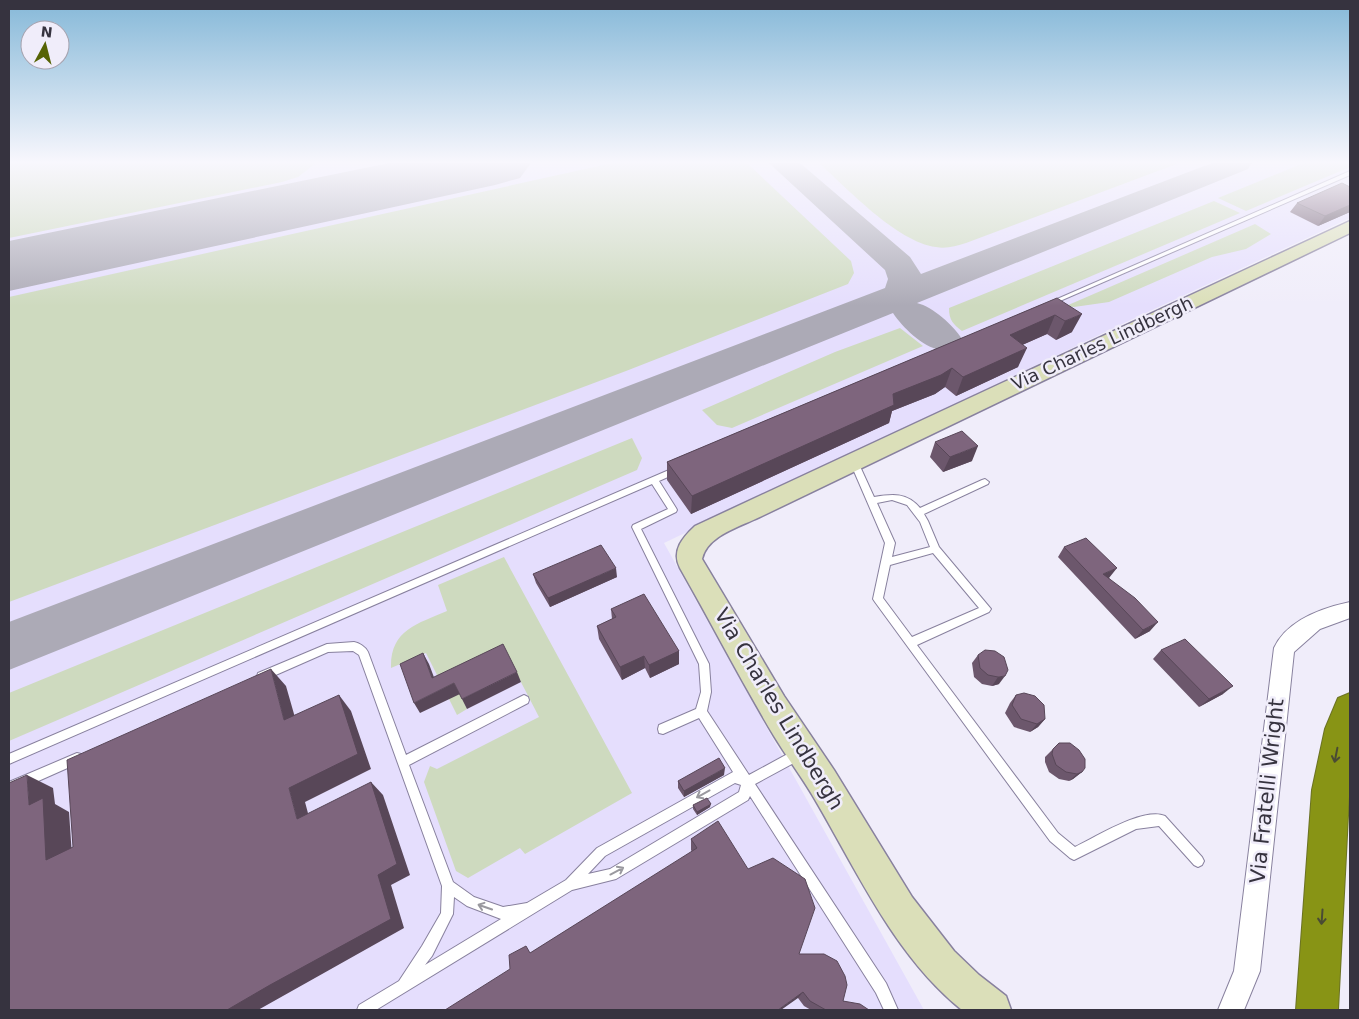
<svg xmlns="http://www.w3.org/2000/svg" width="1359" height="1019" viewBox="0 0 1359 1019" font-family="'DejaVu Sans',sans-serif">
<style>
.built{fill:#e5defd}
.green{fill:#cedabf}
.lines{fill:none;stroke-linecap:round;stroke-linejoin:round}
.taxiway{fill:#acaab6;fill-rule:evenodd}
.runway{fill:#acaab6;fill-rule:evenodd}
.lane-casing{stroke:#88819e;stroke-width:2}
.street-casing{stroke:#88819e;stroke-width:2}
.secondary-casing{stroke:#88819e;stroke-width:3}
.highway-casing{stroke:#6b7224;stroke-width:2}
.lane{fill:#fff;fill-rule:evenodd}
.street{fill:#fff;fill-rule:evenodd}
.secondary{fill:#dbdfb9;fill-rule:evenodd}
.highway{fill:#889415;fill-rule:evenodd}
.wall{fill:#6c576c}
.shaded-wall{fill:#584758}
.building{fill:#7e657d;stroke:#584758}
.oneway{stroke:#4a4b34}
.oneway2{stroke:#9a999f}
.labels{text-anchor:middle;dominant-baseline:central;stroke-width:5;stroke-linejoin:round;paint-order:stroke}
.street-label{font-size:18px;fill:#36333f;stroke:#f0edfa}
.near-street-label{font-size:21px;fill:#36333f;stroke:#f0edfa}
</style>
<rect width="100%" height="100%" fill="#f0edfa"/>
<path class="built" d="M9,163H1350V218L1120,325L664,543L924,1010H9Z"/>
<path class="green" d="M9,163H316L298,177L282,182L9,238Z
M612,163H747L851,261L854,273L848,284L626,371L9,602V297Z
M819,163H1179L966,243C956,246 946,249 936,247C897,242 848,189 819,163Z
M1304,163H1350V167L1246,211L1218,198Z
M1214,201L1240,213L962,331C953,324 949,320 949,308Z
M1255,224L1271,234L1246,249L1212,257L1109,302L1074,307L1066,306Z
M900,328L923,346L732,428L717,425L702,410L835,352Z
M632,438L642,458L637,470L9,741V693Z
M504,557L632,793L525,854L520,848L468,878L456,871L424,782L430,766L437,769L539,717L507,655L454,680L467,709L457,715L426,653L391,668C390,630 417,624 447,611L438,585Z"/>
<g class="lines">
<path class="taxiway" d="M769,163H800L910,257L921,274L1212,163H1252L1248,169L917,303C933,307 953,325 962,339L956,347C951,349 946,351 940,350C923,347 902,327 893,313L9,670V622L885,288L888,279L885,270Z"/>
<path class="runway" d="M389,163H531L520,178L495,185L9,291V241Z"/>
<g class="lane-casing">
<path id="lane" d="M1350,171V175L1053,304H1049L1048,303Z
M854,459L858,462L874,497C892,494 907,492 920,508L982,480L985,479L989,482L988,484L924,514L928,521L939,547L991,609L989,612L917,645L1058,833L1075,847C1096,837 1143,807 1165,816L1202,857L1204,861L1202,865L1198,867L1194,865L1159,826L1136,829L1074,860L1070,858L1050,841L875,602L873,599L885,543L850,462ZM892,500L907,505L920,522L930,547L892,557L895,543L877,503ZM933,553L979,608L912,637L883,598L890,565Z
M676,467L680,470L679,472L659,481L676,508L677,510L676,512L641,529L709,664L711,692L707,711L749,775L795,750L799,749L803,750L805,754L803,758L755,784L886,983L898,1010H884L876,993L750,796L748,800L616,879L572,890L376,1010H357L359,1005L399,981L422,946L441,913L442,886L359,655L353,651L328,652L262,681L258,679L257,676L258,673L327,644L354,642C359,643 366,647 368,652L406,755L520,697L524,695L528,697L529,700L528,703L409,765L453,882L474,897L503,907L527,903L566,880L597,848L733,772L699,718L663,734L659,733L658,729L659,725L696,709L701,692L699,664L632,527L633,525L668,509L652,484L9,764V754ZM735,783L741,785L739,792L610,869L588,874L605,856ZM454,897L467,906L501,919L425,965L432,956L453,914Z
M77,753L81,754L83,758L81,762L9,794V782Z"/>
</g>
<g class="street-casing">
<path id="street" d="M1350,602V618L1320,629L1294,652L1260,971L1244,1010H1218L1234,971L1274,648C1287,620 1322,608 1350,602Z"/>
</g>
<g class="secondary-casing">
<path id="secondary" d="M1350,221V233L762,516C742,526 707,535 702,559L784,696L834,770L912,897L954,951L979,975L1006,996L1011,1010H962C896,957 859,875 817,803C804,780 788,759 774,736C741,681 712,624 680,568C671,551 683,537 695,526Z"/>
</g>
<g class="highway-casing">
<path id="highway" d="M1350,693V777L1338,1010H1296L1312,790L1325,729L1338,698Z"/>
</g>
<use href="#lane" class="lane"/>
<use href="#street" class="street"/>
<use href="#secondary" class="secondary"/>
<use href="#highway" class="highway"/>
</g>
<path class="wall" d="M1350,187V212L1318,226L1290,212L1297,203Z
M1057,298L1072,332L1056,340L1047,334L1022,345L1018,367L956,396L945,387L935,394L892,411L889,423L691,514L667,480V462Z
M935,442L972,461L943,472L930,457Z
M1064,547L1109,578L1150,631L1135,639L1058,557Z
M533,574L617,577L550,607L536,583Z
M611,609L679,651V664L650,678L645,668L622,680L599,639L597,626L612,619Z
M1161,650L1223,694L1199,707L1153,659Z
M995,651L999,684L992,686L982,684L974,677L972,663L978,655Z
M1016,695L1045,719L1038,727L1030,732L1014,727L1005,713L1010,703Z
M1059,743L1082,772L1073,779L1069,781L1059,779L1049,772L1045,762V757Z
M724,775L684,797L678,788V781Z
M693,805L710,807L697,815L693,809Z
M691,839L843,1001L869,1010H811L804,1006L798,998L510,969L532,952L692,852L691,850Z"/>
<path class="shaded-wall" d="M1350,205V212L1318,226L1325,216Z
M1082,314L1072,332L1056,340L1065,321Z
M1055,315L1047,334L1002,354L1010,335Z
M1027,348L1018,367L956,396L963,377Z
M952,368L945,387L935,394L892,411L889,423L691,514L692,496L893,394Z
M978,446L972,461L943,472L950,457Z
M616,568L617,577L550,607L548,598Z
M1117,568L1109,578L1098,583L1103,574Z
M1158,622L1150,631L1135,639L1143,630Z
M679,651V664L650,678L649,665Z
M423,653L429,664L438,688L432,678Z
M644,656L645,668L622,680L620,667Z
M271,669L286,686L300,735L284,720Z
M517,672L521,682L467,709L462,699Z
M1005,676L999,684L992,686L998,677Z
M454,683L460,694L420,713L414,703Z
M1233,686L1223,694L1199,707L1209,699Z
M339,695L351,711L371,769L305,802L313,832L297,819L289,788Z
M1045,719L1038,727L1030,732L1037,724Z
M725,768L724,775L684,797V791Z
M1082,772L1073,779L1069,781L1077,774Z
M27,775L53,788L55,804L69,812L73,871L46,860L29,805Z
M371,782L383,795L410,875L391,885L404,928L258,1010H227Z
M711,804L710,807L697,815V812Z
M803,992L798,998L781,1010H778Z"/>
<path class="building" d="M1342,183L1350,187V205L1325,216L1297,203Z
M1057,298L1082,314L1065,321L1055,315L1010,335L1027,348L963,377L952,368L941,375L893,394L894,405L692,496L667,462Z
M962,431L978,446L950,457L935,442Z
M1086,538L1117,568L1103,574L1135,598L1158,622L1143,630L1064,547Z
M601,545L616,568L548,598L533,574Z
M644,594L679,651L649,665L644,656L620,667L597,626L616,617L611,609Z
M1185,639L1233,686L1209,699L1161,650Z
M503,644L517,672L462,699L454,683L414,703L400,664L423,653L432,678Z
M985,650L995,651L1004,657L1008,670L1005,676L998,677L988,675L980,668L978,655Z
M271,669L284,720L339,695L358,754L289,788L297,819L371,782L397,864L378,875L391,919L270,985L227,1010H9V783L27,775L29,805L43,798L46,860L73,847L67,760Z
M1024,693L1035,696L1044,705L1045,719L1037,724L1021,719L1012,705L1016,695Z
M1059,743H1070L1079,750L1085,759V768L1082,772L1077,774L1066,772L1056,765L1052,754L1053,749Z
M719,758L725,768L684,791L678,781Z
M707,798L711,804L697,812L693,805Z
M718,821L748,869L773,858L805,879L815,908L799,954H824L837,961L845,976L847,985L843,1001L860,1004L869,1010H826L810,1001L803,992L778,1010H445L510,969L509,955L526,946L530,953L697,848L691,839Z"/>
<defs><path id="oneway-shaft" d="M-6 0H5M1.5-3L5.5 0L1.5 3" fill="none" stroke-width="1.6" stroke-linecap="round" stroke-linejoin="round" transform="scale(1.25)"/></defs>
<g class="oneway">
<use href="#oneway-shaft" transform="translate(1336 755) rotate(101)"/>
<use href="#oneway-shaft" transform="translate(1322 917) rotate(94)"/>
</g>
<g class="oneway2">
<use href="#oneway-shaft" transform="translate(703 794) rotate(151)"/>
<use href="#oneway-shaft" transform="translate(617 871) rotate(-28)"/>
<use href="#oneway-shaft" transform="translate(485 907) rotate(-161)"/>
</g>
<linearGradient id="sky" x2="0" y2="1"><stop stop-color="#85b8d8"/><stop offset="0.53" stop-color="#f8f7fd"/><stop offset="1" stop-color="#f8f7fd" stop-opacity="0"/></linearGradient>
<rect width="1359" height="306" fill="url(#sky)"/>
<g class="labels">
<g class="street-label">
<text transform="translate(1102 343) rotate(-25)">Via Charles Lindbergh</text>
</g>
<g class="near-street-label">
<text transform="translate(779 709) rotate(59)">Via Charles Lindbergh</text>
<text transform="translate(1267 791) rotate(-84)">Via Fratelli Wright</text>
</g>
</g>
<rect width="1359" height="1019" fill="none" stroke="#36333f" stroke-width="20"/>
<g transform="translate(45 45) rotate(7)"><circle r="24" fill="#f0edfa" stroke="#a6a3af"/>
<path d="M0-4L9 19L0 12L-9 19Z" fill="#566305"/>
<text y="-8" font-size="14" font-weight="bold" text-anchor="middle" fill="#36333f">N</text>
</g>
</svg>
